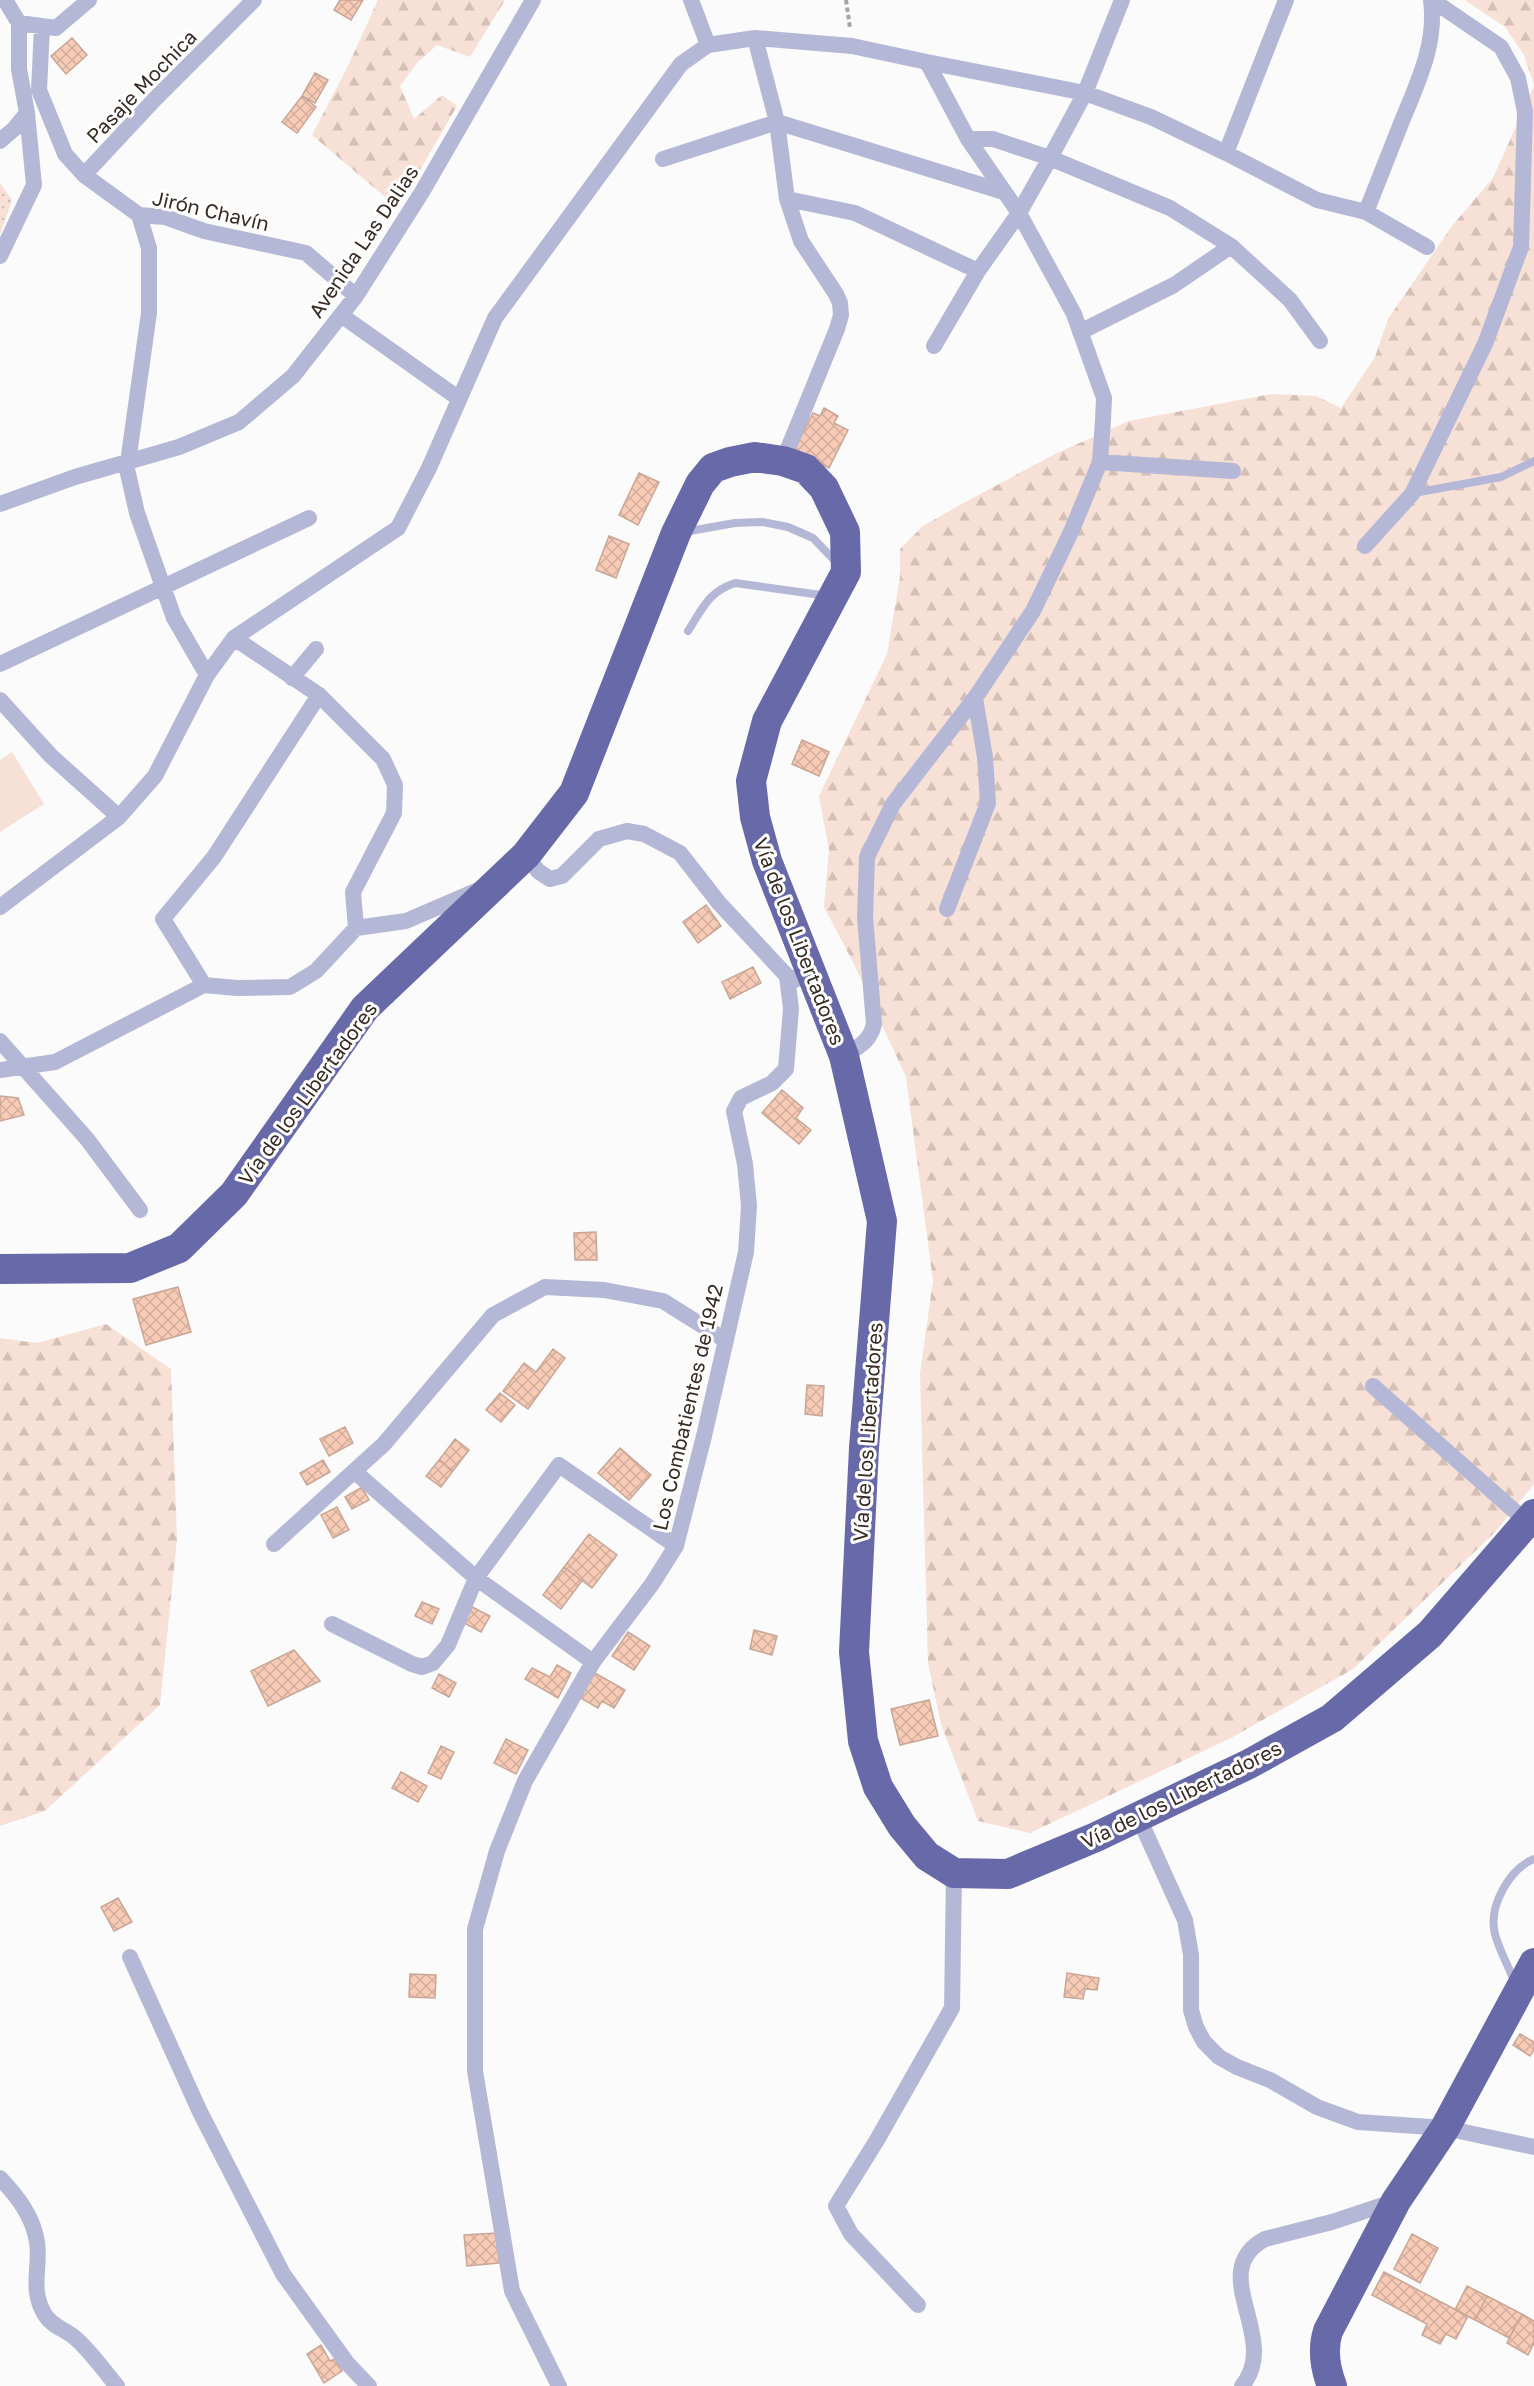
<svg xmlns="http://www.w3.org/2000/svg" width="1534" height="2386" viewBox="0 0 1534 2386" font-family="'Golos Text',sans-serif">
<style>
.grass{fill:url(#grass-dots)}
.forest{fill:url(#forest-firs)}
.pitch{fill:#f7e0d6}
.building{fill:url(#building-cross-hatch);stroke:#c8a797;stroke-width:1.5}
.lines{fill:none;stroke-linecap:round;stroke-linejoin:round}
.path{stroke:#a8a3a0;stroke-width:4;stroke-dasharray:4.5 3;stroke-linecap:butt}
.lane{stroke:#b5b7d6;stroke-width:8}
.street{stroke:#b5b7d6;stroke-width:16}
.highway{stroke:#6869a8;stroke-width:30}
.labels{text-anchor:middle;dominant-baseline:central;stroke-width:6;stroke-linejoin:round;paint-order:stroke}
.street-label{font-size:20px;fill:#372a23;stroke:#fff}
</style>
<defs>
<pattern id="grass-dots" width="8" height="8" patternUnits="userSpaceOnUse" patternTransform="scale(1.5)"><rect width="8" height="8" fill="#f7e0d6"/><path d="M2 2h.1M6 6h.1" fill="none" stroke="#d4c0b7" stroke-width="1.8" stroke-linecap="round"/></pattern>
<pattern id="forest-firs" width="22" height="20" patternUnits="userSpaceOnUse" patternTransform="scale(1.5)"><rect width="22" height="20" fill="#f7e0d6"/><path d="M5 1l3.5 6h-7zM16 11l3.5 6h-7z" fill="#d4c0b7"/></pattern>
<pattern id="building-cross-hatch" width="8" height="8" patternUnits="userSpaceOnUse" patternTransform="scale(1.5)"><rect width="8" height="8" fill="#f7cbb6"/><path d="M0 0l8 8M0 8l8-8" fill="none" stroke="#d4ae9c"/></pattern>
</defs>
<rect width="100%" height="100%" fill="#fbfbfb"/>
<path class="grass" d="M0,183L12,200L0,235Z"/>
<path class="forest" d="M378,0H505L470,57L437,45L417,63L400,86L414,119L442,95L457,106L398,208L312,135L348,66Z
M1465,0H1534V85L1524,55L1505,27Z
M1534,86V1484L1495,1532L1353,1669L1231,1738L1030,1833L978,1821L941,1724L928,1663L920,1373L933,1281L906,1077L854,964L824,907L829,850L819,796L887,654L900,577V549L923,526L969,500L1055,454L1129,421L1271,394L1316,396L1341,408L1375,357L1388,319L1452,226L1493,178Z
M106,1324L171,1369L177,1539L160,1705L45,1811L0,1826V1338L37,1343Z"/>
<path class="pitch" d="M12,752L44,804L0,832V760Z"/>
<path class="building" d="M340,0H363L351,20L334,10Z
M72,38L87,55L66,74L51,56Z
M315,73L328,80L315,103L302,96Z
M302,96L316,107L297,133L282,122Z
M824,408L838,416L834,423L848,430L829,468L794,450L813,413L820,416Z
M639,473L659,482L638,525L619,515Z
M609,536L629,544L616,578L596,570Z
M802,740L829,752L819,776L792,764Z
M706,905L721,926L698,943L683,922Z
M753,967L761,983L730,999L722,982Z
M782,1090L803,1108L796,1118L811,1130L799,1144L762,1113Z
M0,1096L18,1098L24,1115L0,1121Z
M596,1232L597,1260H575L574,1233Z
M178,1287L191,1332L146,1345L133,1299Z
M553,1349L565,1358L528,1409L503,1391L524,1363L536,1372Z
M807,1385L824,1386L822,1416L805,1414Z
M500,1393L515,1405L501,1422L486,1410Z
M345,1427L353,1443L329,1456L320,1439Z
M455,1439L469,1450L453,1471L439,1460Z
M620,1448L651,1475L629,1500L598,1473Z
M323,1460L330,1472L307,1485L300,1473Z
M439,1460L453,1471L441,1487L426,1476Z
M362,1487L369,1500L352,1509L345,1497Z
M337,1507L349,1530L333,1538L321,1515Z
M589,1534L617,1555L592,1588L564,1567Z
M564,1567L582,1581L561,1609L543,1595Z
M422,1602L439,1609L432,1624L415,1616Z
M472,1607L490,1616L481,1632L464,1623Z
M754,1630L777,1636L772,1655L750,1649Z
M628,1632L650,1646L634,1670L612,1656Z
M294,1650L320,1681L268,1706L251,1671Z
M557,1665L571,1673L558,1698L525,1679L532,1668L550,1677Z
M593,1672L625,1690L614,1708L602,1701L598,1708L579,1697Z
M439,1674L456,1683L449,1697L432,1688Z
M929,1700L938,1736L900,1745L891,1709Z
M506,1739L528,1750L516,1774L494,1763Z
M441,1746L454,1752L441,1779L428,1773Z
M401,1772L427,1786L418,1802L392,1788Z
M118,1898L132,1922L114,1931L101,1907Z
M1067,1973L1099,1978L1097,1990L1085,1989L1083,1999L1064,1997Z
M410,1974L436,1975L435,1998L409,1997Z
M1520,2034L1534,2042V2050L1530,2056L1513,2045Z
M497,2233L499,2263L467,2266L464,2235Z
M1412,2234L1438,2248L1420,2283L1394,2269Z
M1384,2272L1468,2316L1456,2339L1446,2334L1440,2344L1422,2335L1427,2324L1372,2295Z
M1467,2286L1487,2296L1475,2320L1455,2310Z
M1487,2296L1522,2314L1509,2338L1475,2320Z
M1522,2314L1534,2321V2343L1528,2355L1507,2343Z
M321,2345L330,2361L335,2359L342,2371L324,2383L307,2354Z"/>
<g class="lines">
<path class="path" d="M846,0L850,28"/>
<path class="lane" d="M1414,493L1501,477L1534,461
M684,532L735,523L762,522L788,527L813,538L837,563
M688,631C703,608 708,592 735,583L828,596
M1515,1983C1509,1967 1499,1950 1495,1934C1488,1907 1509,1869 1534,1859"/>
<path class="street" d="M5,0L19,23L56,28L89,0
M691,0L708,45
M42,27L39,90L65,154L84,175L139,215L165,217L204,231L306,253L356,296
M755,38L777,122L787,199L801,241L836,294L840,303L841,315L837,329L783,461
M927,62L1085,93L1151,117L1226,153L1317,200L1366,212L1427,247
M968,139H993L1050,158L1170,208L1231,246L1290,300L1320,341
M0,141L14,129L27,113L19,69V23
M1226,153L1286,0
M663,159L777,122L1004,192
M84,175L154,100L254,0
M787,199L855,213L978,271
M1366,212C1378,182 1390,151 1402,121C1418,82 1437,43 1431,0
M139,215L149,248V313L127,469L137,513L174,618L207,675
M0,256L34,185L27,113
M341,315L458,398
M1080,332L1174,285L1231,246
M934,346L978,271L1019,213L1050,158L1085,93L1122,0
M1100,462L1233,471
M0,504L75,477L179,447L239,422L293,376L356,296L422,192L533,0
M1365,546L1412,494L1485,344L1521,247L1525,112L1518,78L1501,47L1432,0
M234,638L319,695L383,759L395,785L394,813L353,892L356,928
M0,664L309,518
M292,678L316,649
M0,700L51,756L119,817
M526,855L538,871L550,879L562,876L599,839L627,831L644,834L680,853L719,903L787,976L795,980
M0,907L119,817L155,776L207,675L234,638L398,528L429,468L495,318L681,64L708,45L755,38L852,46L927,62L968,139L1019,213L1074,314L1104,398L1103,420L1100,462L1071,532L1033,611L975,698L893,804L867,857L865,917L874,1024C870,1042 858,1047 844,1056
M947,909L988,803L985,757L975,698
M204,985L163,919L214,857L319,695
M0,1041L87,1139L140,1210
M0,1070L55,1062L204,985L237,988L290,987L316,971L356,928L406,921L478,890
M1373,1386L1527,1522
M354,1471L476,1578L593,1662
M274,1544L384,1444L493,1315L545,1287L604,1290L663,1301L725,1340
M332,1624L412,1664L422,1667L433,1663L448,1645L476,1578L559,1465L676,1546
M1138,1816L1185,1920L1191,1955V2010L1196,2027L1204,2042L1219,2057L1237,2067L1270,2080L1317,2107L1358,2122L1445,2128L1534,2147
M130,1957L200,2112L283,2274L347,2363L369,2386
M0,2178C17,2196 33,2216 37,2242C41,2267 29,2289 45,2315C52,2326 64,2329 74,2337C89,2349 104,2371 117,2386
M918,2305L851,2234L836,2206L877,2140L952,2008L954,1873
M559,2386L512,2291L475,2071V1929L497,1851L525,1781L593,1662L652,1584L676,1546L704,1436L746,1252L749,1206L745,1164L734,1111L741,1098L772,1083L786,1069L791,1009L787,976
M1242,2386C1282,2338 1204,2272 1265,2239L1332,2222L1395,2201"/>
<path class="highway" d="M0,1269L130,1268L179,1248L234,1194L365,1008L526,855L574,793L676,533L700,484L713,468L730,462L755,457L783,461L806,469L824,488L845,532L846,572L767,721L751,781L755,817L767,861L844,1056L882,1221L864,1448L854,1652L863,1741L878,1787L902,1826L927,1856L954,1873L1008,1874L1096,1837L1249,1764L1332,1718L1430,1634L1534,1514
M1332,2386C1325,2368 1322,2350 1328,2331L1396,2201L1445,2128L1534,1963"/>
</g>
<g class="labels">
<g class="street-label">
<text transform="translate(141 86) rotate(-46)">Pasaje Mochica</text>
<text transform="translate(211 210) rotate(13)">Jirón Chavín</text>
<text transform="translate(363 241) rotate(-56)">Avenida Las Dalias</text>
<text transform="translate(800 941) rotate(69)">Vía de los Libertadores</text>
<text transform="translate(307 1093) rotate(-54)">Vía de los Libertadores</text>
<text transform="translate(687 1407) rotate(-77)">Los Combatientes de 1942</text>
<text transform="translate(867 1432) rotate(-86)">Vía de los Libertadores</text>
<text transform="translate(1181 1794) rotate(-26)">Vía de los Libertadores</text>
</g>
</g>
</svg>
